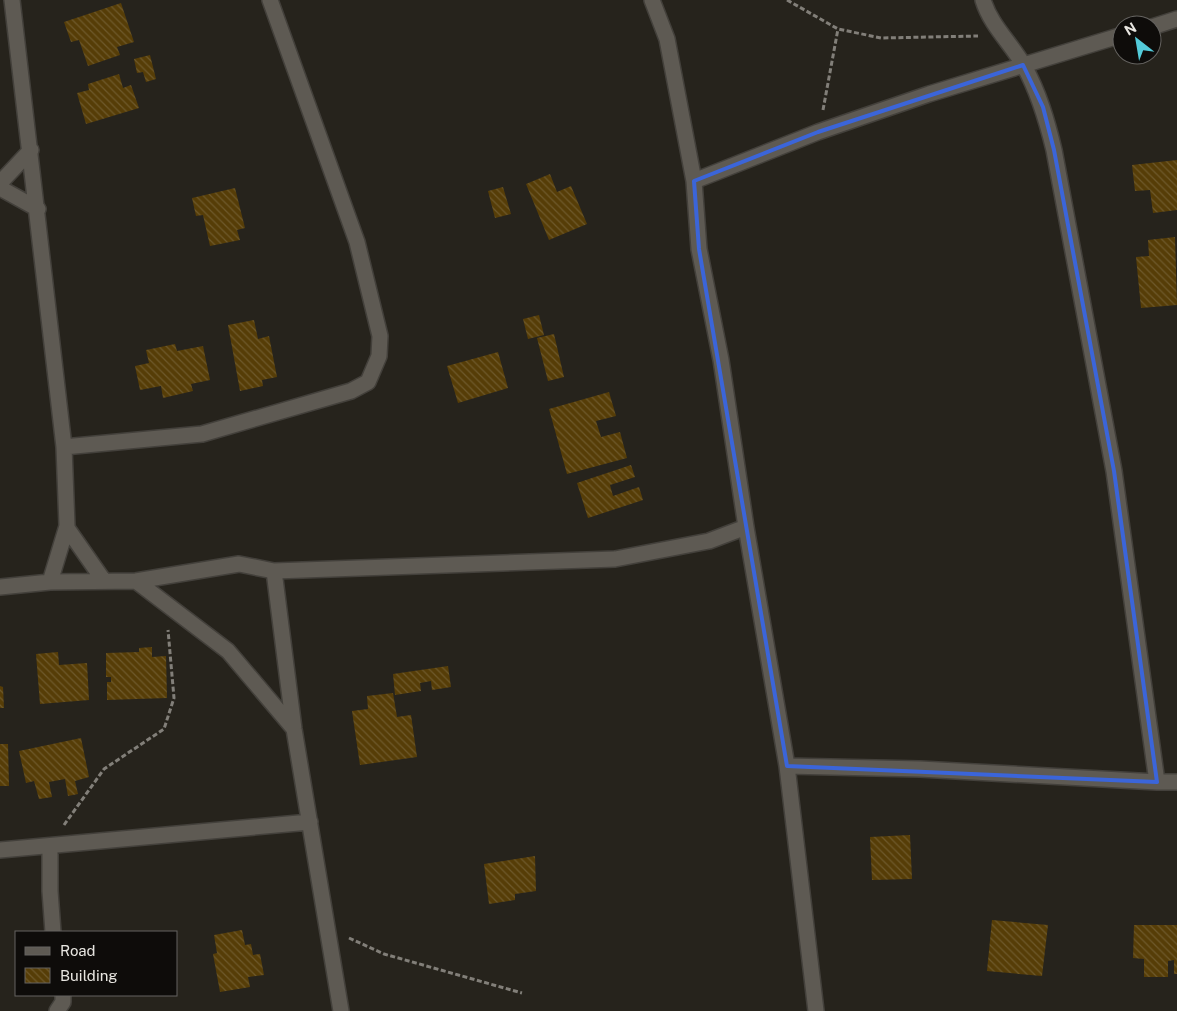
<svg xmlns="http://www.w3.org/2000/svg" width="1177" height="1011" viewBox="0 0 1177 1011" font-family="'Public Sans',sans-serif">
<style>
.building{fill:url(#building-back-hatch)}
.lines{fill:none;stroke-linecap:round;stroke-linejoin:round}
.street-casing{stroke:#43403b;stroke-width:18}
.path{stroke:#827f79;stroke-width:3;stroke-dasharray:5 2.5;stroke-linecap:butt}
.street{stroke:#5e5a53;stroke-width:15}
.marked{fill:none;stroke:#3b65d9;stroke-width:4;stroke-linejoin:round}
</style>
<defs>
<pattern id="building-back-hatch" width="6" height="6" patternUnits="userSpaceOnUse" patternTransform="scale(1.25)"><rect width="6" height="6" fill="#563d07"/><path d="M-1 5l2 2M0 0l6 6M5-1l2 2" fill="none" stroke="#6e592b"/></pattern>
</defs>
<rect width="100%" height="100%" fill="#26231c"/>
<path class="building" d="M121,3L134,42L117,47L120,55L88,66L79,40L71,42L64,22Z
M150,55L156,79L146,82L143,72L137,73L134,59Z
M119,74L123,88L131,85L139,108L86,124L77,93L89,90L88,84Z
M1177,160V210L1153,213L1150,190L1135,191L1132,165Z
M550,174L557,192L571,186L587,224L549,240L526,184Z
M503,187L511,214L495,218L488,191Z
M235,188L245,228L237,230L240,240L210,246L203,215L196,216L192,198Z
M1175,237L1177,305L1141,308L1136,257L1149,256L1148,240Z
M539,315L544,335L528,339L523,319Z
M254,320L258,339L269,336L277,377L262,380L263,386L240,391L228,325Z
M554,334L564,377L548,381L537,338Z
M175,344L177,351L203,346L210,380L191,384L193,391L163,398L161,386L140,390L135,366L149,363L146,350Z
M498,352L508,388L458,403L447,366Z
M609,392L616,416L596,421L601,437L620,432L627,458L567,474L549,409Z
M631,465L635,477L610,485L613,496L639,487L643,500L588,518L577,483Z
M152,647V657L166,656L167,698L107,700V682H111V677H106V653L139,652V648Z
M58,652L59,665L87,663L89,700L40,704L36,654Z
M448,666L451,687L432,690L431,681L420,683L421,691L395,695L393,674Z
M0,686L3,687L4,708H0Z
M393,693L397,717L411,715L417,757L360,765L352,711L368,709L367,696Z
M81,738L89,777L75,781L78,794L68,796L65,779L49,782L52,797L39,799L34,781L26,783L19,751Z
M0,744H8L9,786H0Z
M910,835L912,879L872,880L870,837Z
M535,856L536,891L515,894V900L489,904L484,864Z
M992,920L1048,925L1042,976L987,971Z
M1134,925H1177V974H1174V960L1168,961V977H1144V959L1133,958Z
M242,930L245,945L251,944L253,955L260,954L264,975L248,977L250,987L220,992L213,954L217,953L214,935Z"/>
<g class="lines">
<g class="street-casing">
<path id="street" d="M12,0L64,447L67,526L50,582
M652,0L667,39L694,181L699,249L721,360L746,527L787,766L816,1011
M983,0C991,26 1011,43 1024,66C1039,93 1047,121 1054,150L1114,471L1157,782H1177
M1152,27L1177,19
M694,181L818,132L929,94L1122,35
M0,183L31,150
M0,188L38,209
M64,447L202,434L351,391L368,382L379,356L380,336L357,242L270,0
M67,528L104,581
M274,571L294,729L341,1011
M136,581L228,651L294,729
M0,587L50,582L136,581L239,564L274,571L615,559L709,541L746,527
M787,766L920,769L1157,782
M50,846V891L53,932
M0,850L310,822
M57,1011L63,1002V995"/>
</g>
<path class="path" d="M787,0L838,29L881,38L978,36
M823,110L838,29
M64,825L104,769L164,729L174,698L168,630
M349,938L384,954L522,993"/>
<use href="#street" class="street"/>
</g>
<path class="marked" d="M1023,65L1043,107L1054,150L1114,471L1157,782L787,766L699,249L694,181L818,132Z"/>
<rect x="15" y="931" width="162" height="65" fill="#0e0c0a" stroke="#656360"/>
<rect x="25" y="947" width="25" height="8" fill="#5e5a53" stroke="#656360"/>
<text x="60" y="956" font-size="15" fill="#e8e6e1">Road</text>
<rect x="25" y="968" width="25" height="15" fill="url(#building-back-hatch)" stroke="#656360"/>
<text x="60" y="981" font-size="15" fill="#e8e6e1">Building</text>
<g transform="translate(1137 40) rotate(329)"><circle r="24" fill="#0e0c0a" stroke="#656360"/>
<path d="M0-4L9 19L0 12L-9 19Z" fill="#53cbda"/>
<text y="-8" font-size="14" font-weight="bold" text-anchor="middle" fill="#e8e6e1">N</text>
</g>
</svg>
